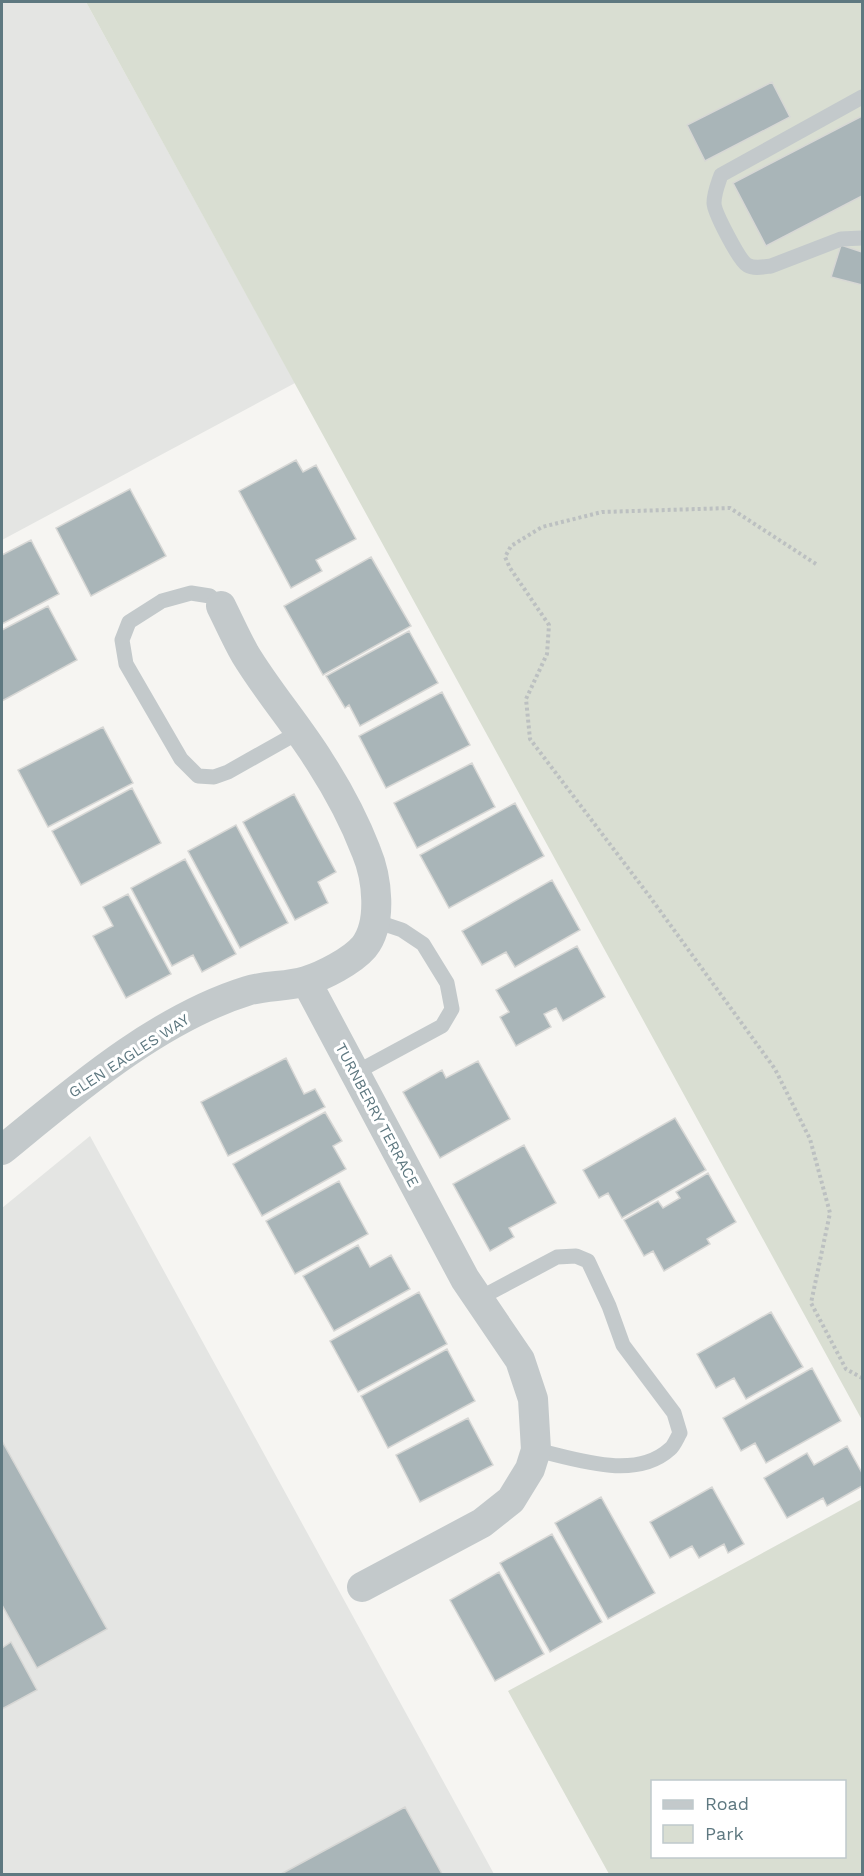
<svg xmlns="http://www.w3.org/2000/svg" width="864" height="1876" viewBox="0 0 864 1876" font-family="'Work Sans',sans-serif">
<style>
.built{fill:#e4e5e3}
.green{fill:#d9ded2;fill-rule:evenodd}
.building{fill:#a9b5b8;stroke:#d7d7d5;stroke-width:1.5}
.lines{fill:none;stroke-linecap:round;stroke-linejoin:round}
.path{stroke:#bcc0c1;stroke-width:4;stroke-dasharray:3 3;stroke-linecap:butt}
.lane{stroke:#c3c9cb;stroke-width:15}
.street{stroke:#c3c9cb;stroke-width:30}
.labels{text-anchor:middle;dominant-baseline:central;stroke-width:6;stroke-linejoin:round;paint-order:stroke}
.street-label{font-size:15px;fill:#5e7880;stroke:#fff}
</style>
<rect width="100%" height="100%" fill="#f6f5f2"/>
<path class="built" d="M2,2H86L295,383L2,540Z
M90,1136L494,1874H2V1208Z"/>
<path class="green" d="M86,2H862V1420Z
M862,1499V1874H609L508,1691ZM652,1782H844V1856H652Z"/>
<path class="building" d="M772,82L790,117L705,161L687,125Z
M862,116V196L766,246L733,183Z
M841,245L862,252V285L831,277Z
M296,460L303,472L316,465L356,539L316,560L322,571L291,588L239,491Z
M130,489L166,556L91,596L56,528Z
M31,540L59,594L2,624V555Z
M371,557L411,626L323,675L284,606Z
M48,606L77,660L2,701V630Z
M409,631L438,683L360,726L349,705L345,708L326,676Z
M442,692L470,745L386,788L359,736Z
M103,727L133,783L48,827L18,770Z
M472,763L495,807L417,848L394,803Z
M132,788L161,843L81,885L52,831Z
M294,794L336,872L318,882L328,903L295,920L243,822Z
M515,803L544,856L449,908L420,855Z
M236,825L288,923L240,948L188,851Z
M185,859L236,954L202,972L193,955L172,966L131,888Z
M552,880L580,930L515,967L506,952L482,965L462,931Z
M128,894L171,974L126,998L93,936L113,926L103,907Z
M577,946L605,997L563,1021L556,1008L544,1014L551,1027L516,1046L500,1017L509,1012L496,990Z
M286,1058L304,1094L315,1089L325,1107L228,1156L201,1102Z
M478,1061L510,1119L440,1158L403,1092L442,1070L446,1078Z
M325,1112L342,1141L333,1146L346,1169L262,1216L233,1164Z
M675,1118L706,1170L622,1218L608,1193L599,1198L583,1170Z
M524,1145L556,1203L509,1228L514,1237L490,1251L453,1184Z
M708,1173L736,1222L707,1239L710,1244L664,1271L653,1251L644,1256L624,1220L658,1201L663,1208L680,1198L676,1192Z
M339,1181L368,1234L295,1274L266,1221Z
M358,1245L370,1267L391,1255L410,1289L334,1331L303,1276Z
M419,1292L447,1344L358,1392L330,1341Z
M771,1312L803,1367L746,1399L734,1378L716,1388L697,1354Z
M447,1349L475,1401L388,1448L361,1396Z
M812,1368L841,1421L766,1463L755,1443L741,1451L723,1418Z
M468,1418L493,1465L420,1502L396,1455Z
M2,1441L107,1629L37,1668L2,1605Z
M847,1446L862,1473V1486L827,1506L823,1498L787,1518L764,1478L807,1453L814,1465Z
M712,1487L744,1544L728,1553L724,1544L699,1558L692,1546L670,1558L650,1522Z
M601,1497L655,1593L608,1619L555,1523Z
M552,1534L602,1622L550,1652L500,1563Z
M499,1572L544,1654L495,1681L450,1600Z
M11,1642L37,1690L2,1709V1648Z
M405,1807L442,1874H281Z"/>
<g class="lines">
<path class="path" d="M816,564L730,508L602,512L542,527L511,546L505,557L510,568L549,625L547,654L526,699L530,739L650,897L775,1069L810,1139L830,1213L811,1303L846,1369L862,1378"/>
<path class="lane" d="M862,97L721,175C718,184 714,193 714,203C714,212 739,260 747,265C754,269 763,267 771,266L841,239L862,238
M221,606L210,596L191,593L162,601L129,622L122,640L126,664L181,759L198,776L214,777L228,772L299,732
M355,1073L442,1026L452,1009L447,983L423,944L402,930L375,921
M478,1299L557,1257L576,1256L588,1261L609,1306L623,1345L674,1413L680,1433C677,1438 674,1446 670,1449C635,1481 576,1459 536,1450"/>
<path class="street" d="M306,981L465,1279L520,1360L533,1399L536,1450L530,1469L511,1500L482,1523L362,1587
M2,1150C74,1091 157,1019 247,991C266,985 287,987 306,981C323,976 352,961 364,947C383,923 377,877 366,851C354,820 338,790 320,762C297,725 268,692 245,654C236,638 229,622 221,606"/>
</g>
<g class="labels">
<g class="street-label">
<text transform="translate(129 1056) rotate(-33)">GLEN EAGLES WAY</text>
<text transform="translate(377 1115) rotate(62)">TURNBERRY TERRACE</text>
</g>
</g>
<rect width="864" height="1876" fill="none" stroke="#5e7880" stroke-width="6"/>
<rect x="651" y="1780" width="195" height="78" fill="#ffffff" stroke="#bfc9cc" stroke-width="1.5"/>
<rect x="663" y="1800" width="30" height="9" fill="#c3c9cb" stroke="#bfc9cc" stroke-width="1.5"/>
<text x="705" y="1810" font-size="18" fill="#5e7880">Road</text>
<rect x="663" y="1825" width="30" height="18" fill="#d9ded2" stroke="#bfc9cc" stroke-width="1.5"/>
<text x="705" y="1840" font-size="18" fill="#5e7880">Park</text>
</svg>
